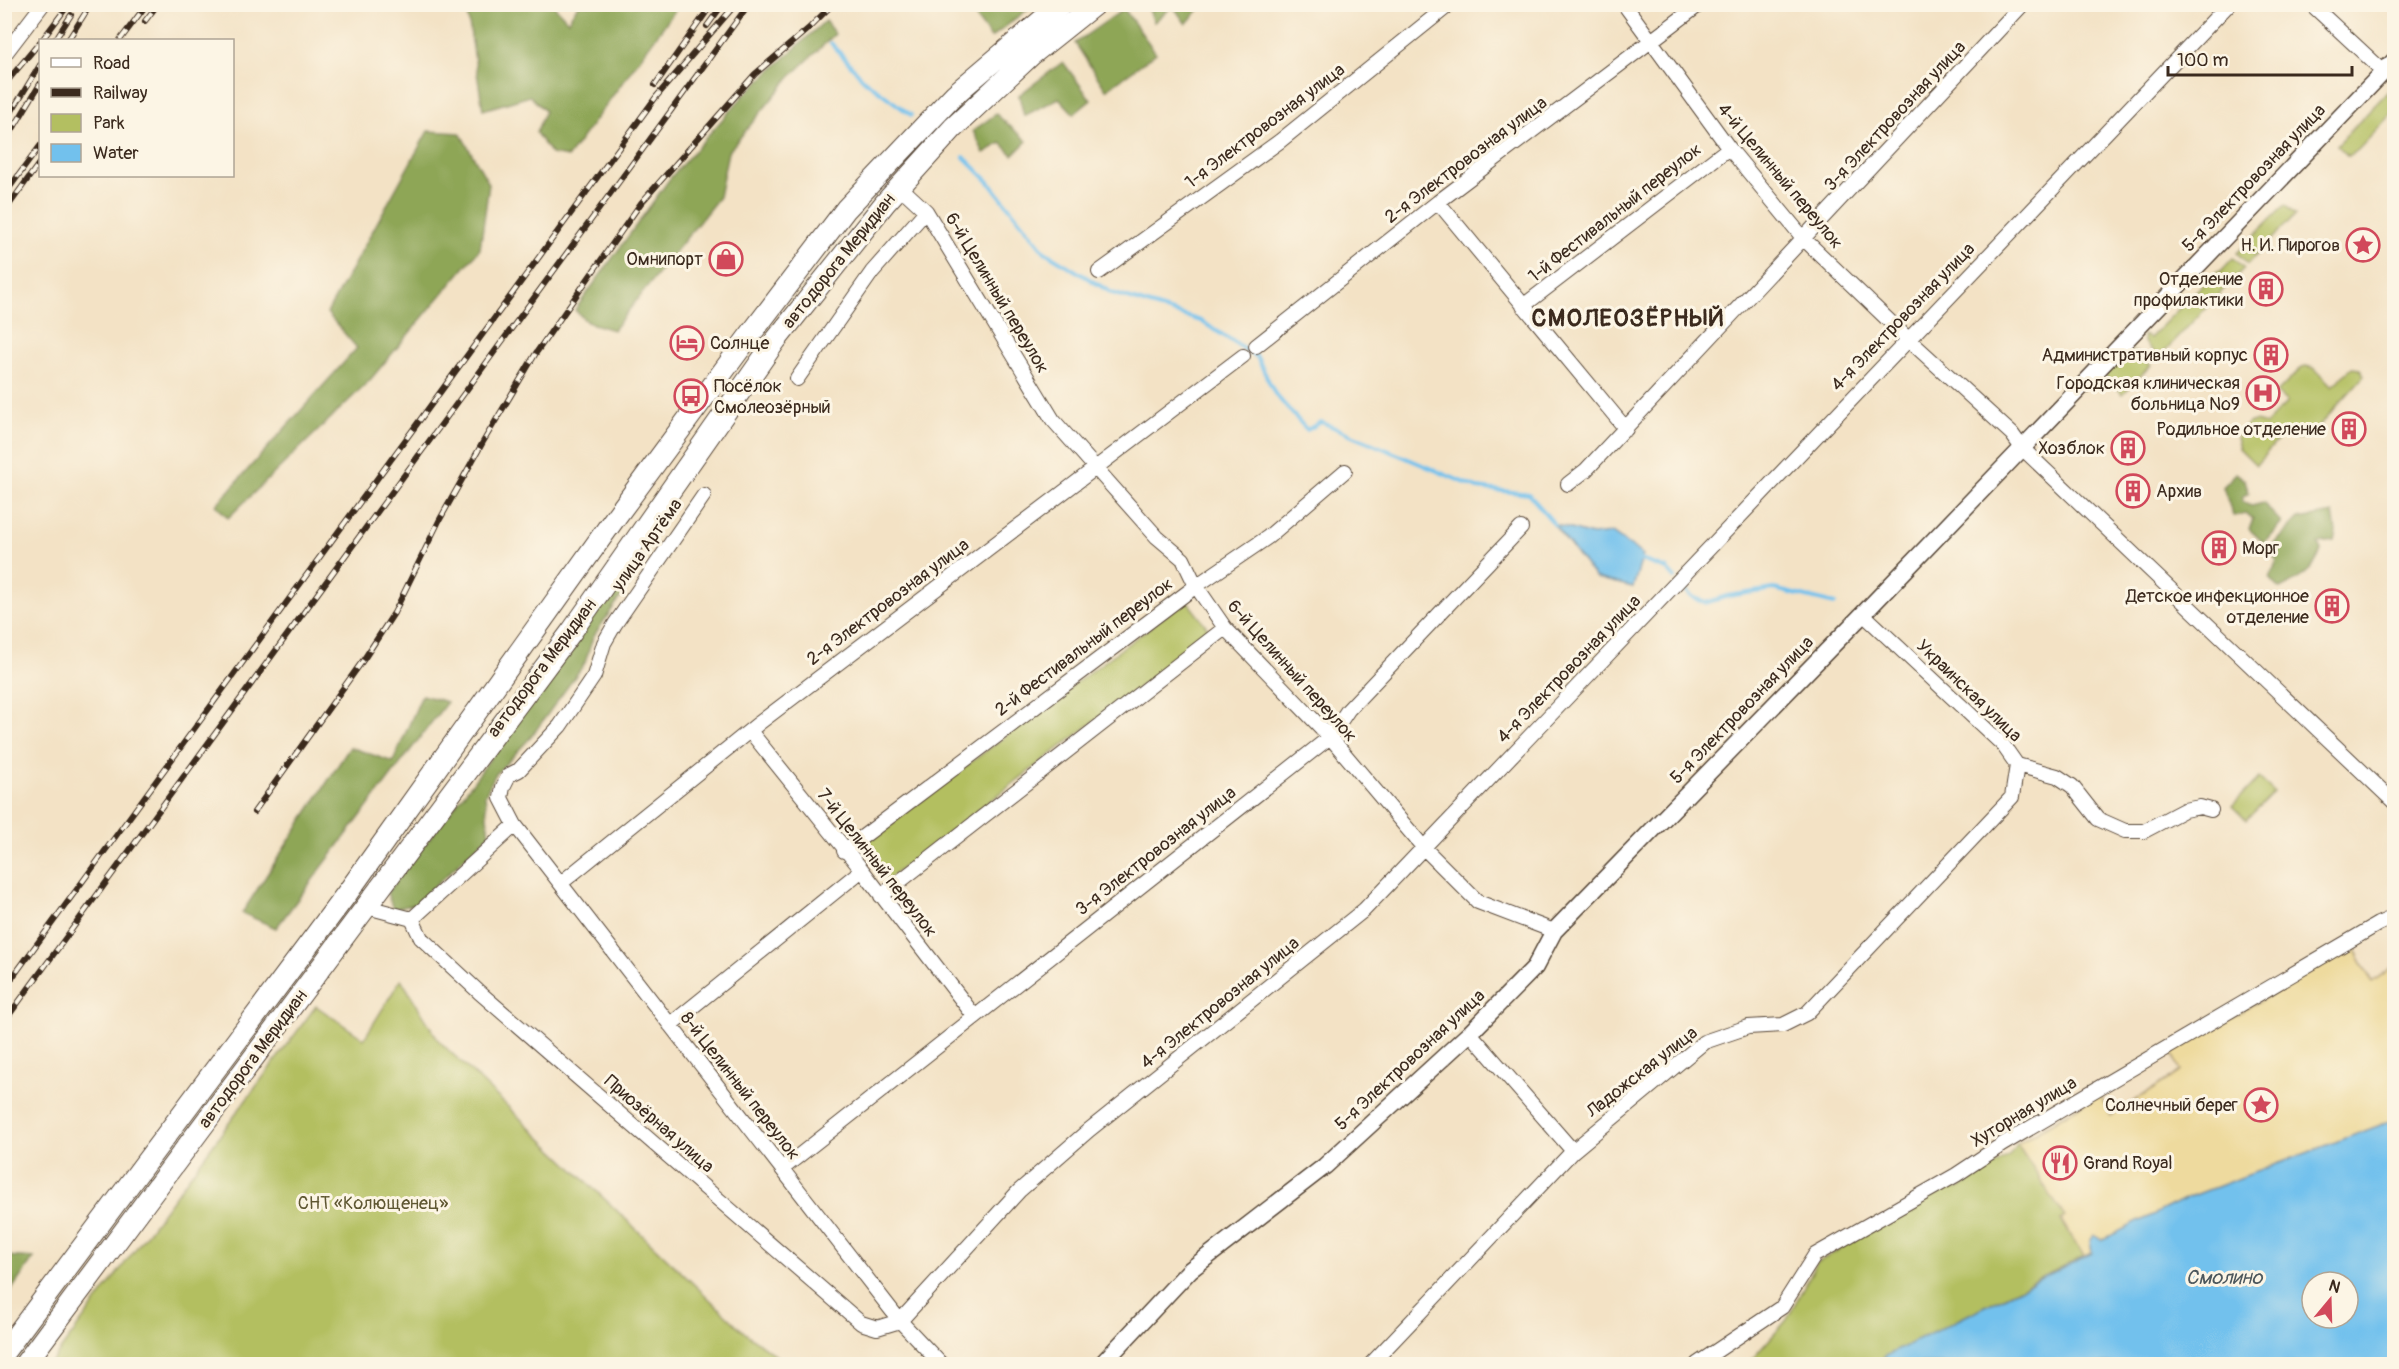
<svg xmlns="http://www.w3.org/2000/svg" width="2399" height="1369" viewBox="0 0 2399 1369" font-family="Pangolin,sans-serif">
<style>
.green{fill:#b3bf61;stroke:#777440;stroke-width:1.5}
.forest{fill:#8ea657;stroke:#64683a;stroke-width:1.5}
.sand{fill:#eeda9e;stroke:#94825e;stroke-width:1.5}
.water{fill:#72c1ed;stroke:#567686;stroke-width:1.5;fill-rule:evenodd}
.lines{fill:none;stroke-linecap:round;stroke-linejoin:round}
.stream{stroke:#72c1ed;stroke-width:4}
.minor-casing{stroke:#574637;stroke-width:16}
.tertiary-casing{stroke:#574637;stroke-width:19}
.primary-casing{stroke:#574637;stroke-width:23}
.minor{stroke:#fff;stroke-width:14}
.tertiary{stroke:#fff;stroke-width:16}
.primary{stroke:#fff;stroke-width:21}
.rail-casing{stroke:#3b2a1e;stroke-width:6}
.rail{stroke:#fcf5e5;stroke-width:4;stroke-dasharray:11;stroke-linecap:butt}
.labels{text-anchor:middle;dominant-baseline:central;stroke-width:6;stroke-linejoin:round;paint-order:stroke}
.street-label{font-size:18px;fill:#3b2a1e;stroke:#fcf5e5}
.poi-label{font-size:18px;fill:#3b2a1e;stroke:#fcf5e5;text-anchor:end}
.park-label{font-size:18px;fill:#5f5732;stroke:#fcf5e5}
.water-label{font-size:20px;font-style:italic;fill:#4c575c;stroke:#fcf5e5}
.district-label{font-size:24px;font-weight:bold;letter-spacing:1.5px;fill:#3b2a1e;stroke:#fcf5e5}
</style>
<rect width="100%" height="100%" fill="#fcf5e5"/>
<filter id="ink" filterUnits="userSpaceOnUse"><feTurbulence type="fractalNoise" baseFrequency=".0167" numOctaves="2"/><feDisplacementMap in="SourceGraphic" scale="12" xChannelSelector="R" yChannelSelector="G"/><feConvolveMatrix kernelMatrix="1 2 1 2 8 2 1 2 1" color-interpolation-filters="sRGB"/></filter>
<filter id="wash" filterUnits="userSpaceOnUse"><feTurbulence type="fractalNoise" baseFrequency=".008" numOctaves="4" result="noise"/><feDisplacementMap in="SourceGraphic" scale="24" xChannelSelector="R" yChannelSelector="G"/><feGaussianBlur stdDeviation="1.35" result="paint"/><feColorMatrix in="noise" values="0 0 0 0 0 0 0 0 0 0 0 0 0 0 0 0 0 1.4 0 .05"/><feComposite in="paint" operator="in"/></filter>
<g filter="url(#wash)">
<rect width="100%" height="100%" fill="#f3e2c5"/>
<path class="green" d="M2394,73V112L2358,150L2348,156L2337,145L2393,86L2389,76Z
M2285,205L2295,215L2248,264L2237,253Z
M2233,258L2244,268L2159,357L2144,342L2143,335L2150,338L2208,279L2218,271L2220,272Z
M2129,351L2137,353L2151,365L2123,394L2107,378L2105,374Z
M2306,366L2314,368L2332,386L2352,368L2360,369L2364,376L2311,435L2299,440L2284,433L2256,465L2239,448L2236,438C2244,426 2251,415 2265,425L2287,402L2277,393L2302,367Z
M1186,600L1211,632L887,880L860,846Z
M2259,778L2274,792L2246,820L2232,806Z
M401,979L439,1041L744,1332L787,1364H50L316,1006L364,1039Z
M2017,1144L2065,1217L2061,1220L2084,1256L1884,1357L1880,1364H1755L1752,1359L1785,1322L1817,1263L1943,1186L1958,1189L2009,1156Z"/>
<path class="forest" d="M466,5H553L568,21L578,5H679L568,157L551,154L536,133L545,111L530,96L483,110Z
M967,5H1033L991,38Z
M1147,5L1203,4V5L1186,24L1173,6L1154,22Z
M1124,9L1156,53L1106,90L1075,43Z
M825,21L835,34L790,77L728,152L719,197L613,330L587,322L575,310L671,177L744,95Z
M1063,62L1091,100L1074,114L1059,98L1024,116L1019,95Z
M996,114L1027,141L1013,155L1001,143L984,153L973,131Z
M428,131L460,133L489,184L480,249L370,380L228,518L216,505L357,348L327,313Z
M2236,473L2245,480L2249,493L2243,496L2242,502L2252,506L2263,503L2282,523L2264,543L2249,529L2253,520L2246,514L2233,516L2223,487Z
M2333,513L2336,532L2334,541L2318,543L2321,550C2315,571 2299,579 2280,589L2270,578L2277,561L2269,550L2298,519Z
M627,567L637,573L593,637L585,663L531,737L495,775L485,795L489,835L416,904L393,909L387,893L474,781Z
M422,695L447,702L276,928L242,913L350,747L393,762Z
M5,1256L34,1258L5,1299L4,1256Z"/>
<path class="sand" d="M2353,946L2372,982L2394,966V1120L2187,1198L2102,1240H2090L2092,1253L2084,1256L2061,1220L2065,1217L2017,1144L2099,1094L2111,1116L2181,1071L2171,1053Z"/>
<path class="water" d="M1553,524L1592,535L1612,533L1643,555L1633,587L1596,578Z
M2394,1120V1364H1886L1884,1357L2092,1253L2090,1240L2093,1235L2102,1240L2187,1198ZM2312,1282H2348V1318H2312Z"/>
<g class="lines">
<path class="stream" d="M831,43L864,80L911,115
M964,157L989,182L1045,252L1112,293L1201,321L1257,357L1275,394L1307,430L1321,422L1477,488L1529,494L1555,525
M1638,559L1667,569L1675,578
M1680,584L1691,596L1705,603L1728,596L1774,589L1835,604"/>
</g>
</g>
<g filter="url(#ink)">
<g class="lines">
<g class="minor-casing">
<path id="minor" d="M1624,4L1729,148L1804,239L1907,338L2012,434L2022,448L2063,487L2394,802
M2311,4L2384,72
M4,55L43,4
M899,186L926,211L1053,420L1157,537L1183,559L1196,586L1225,628L1330,737L1424,848L1478,902L1554,931
M1438,202L1626,429
M1099,272L1280,141L1450,4
M1523,306L1729,148
M1256,346L1438,202L1700,4
M797,379L872,272L926,211
M1568,484L1586,470L2023,4
M704,495L615,624L604,643L594,676L560,726L519,770L509,775L503,787L501,798L515,825L900,1321L941,1364
M1863,614L2003,745L2017,765L2057,776L2072,786L2098,819L2125,831H2144L2184,810L2200,807L2211,810
M750,731L862,870L975,1017
M844,851L1196,586L1268,537L1345,471
M561,883L758,724L1243,356
M881,896L1225,628
M367,907L412,919L515,825
M412,919L421,938L479,992L861,1323L877,1328L900,1321L1019,1191L1089,1130L1364,910L2229,4
M670,1025L862,870
M1470,1033L1573,1151
M782,1169L1330,737L1348,710L1521,528
M1371,1364L1573,1151L1704,1042L1748,1027L1783,1025L1807,1013L2012,797L2017,765
M1697,1364L1782,1307L1815,1255L1956,1175L2003,1144L2378,924L2394,917"/>
</g>
<g class="tertiary-casing">
<path id="tertiary" d="M1102,1364L1190,1270L1325,1166L1470,1033L1535,967L1554,931L1863,614L2394,61"/>
</g>
<g class="primary-casing">
<path id="primary" d="M4,1352L348,892L615,518L747,339L846,209L955,94L1061,4
M25,1364L572,631L776,340L885,203L953,128L1031,55L1095,4"/>
</g>
<use href="#minor" class="minor"/>
<use href="#tertiary" class="tertiary"/>
<use href="#primary" class="primary"/>
<g class="rail-casing">
<path id="rail" d="M145,21L158,4
M707,26L723,4
M42,40L69,4
M55,40L71,15
M68,40L91,4
M120,40L147,4
M4,85L40,42
M655,85L712,4
M4,124L40,65
M4,144L40,84
M4,195L40,146
M4,212L40,162
M254,812L364,659L394,613L439,521L483,442L536,353L641,203L755,74L809,28L833,4
M4,989L656,97L736,4
M4,1022L749,4"/>
</g>
<use href="#rail" class="rail"/>
</g>
</g>
<defs>
<g id="sight-ring" transform="scale(1.725)"><circle r="9.5" fill="#fcf5e5" stroke="#d1495b" stroke-width="1.5"/><path d="M0-6L1.8-2.2L6-1.7L2.9 1.2L3.7 5.4L0 3.3L-3.7 5.4L-2.9 1.2L-6-1.7L-1.8-2.2Z" fill="#d1495b"/></g>
<g id="shop-ring" transform="scale(1.725)"><circle r="9.5" fill="#fcf5e5" stroke="#d1495b" stroke-width="1.5"/><path d="M-5-2.5h2.3a2.7 3.5 0 0 1 5.4 0H5L5.5 6h-11ZM-1.5-2.5h3a1.5 2.3 0 0 0-3 0Z" fill="#d1495b"/></g>
<g id="building-ring" transform="scale(1.725)"><circle r="9.5" fill="#fcf5e5" stroke="#d1495b" stroke-width="1.5"/><path d="M-4-6H4V6H1V3H-1V6H-4ZM-2.5-4.3h1.7v1.8h-1.7ZM.8-4.3h1.7v1.8H.8ZM-2.5-1h1.7V.8h-1.7ZM.8-1h1.7V.8H.8Z" fill="#d1495b"/></g>
<g id="hotel-ring" transform="scale(1.725)"><circle r="9.5" fill="#fcf5e5" stroke="#d1495b" stroke-width="1.5"/><path d="M-6-4.5h1.5V1H6V5H4.5V3h-9V5H-6ZM-4 0a1.8 1.8 0 1 1 3.6 0ZM.5 0V-2.5h3Q6-2.5 6 0Z" fill="#d1495b"/></g>
<g id="hospital-ring" transform="scale(1.725)"><circle r="9.5" fill="#fcf5e5" stroke="#d1495b" stroke-width="1.5"/><path d="M-5-5h3v3.5h4V-5h3V5h-3V1.5h-4V5h-3Z" fill="#d1495b"/></g>
<g id="bus-ring" transform="scale(1.725)"><circle r="9.5" fill="#fcf5e5" stroke="#d1495b" stroke-width="1.5"/><path d="M-5-6H5V4H4V6H2V4H-2V6H-4V4H-5ZM-3.5-4V0h7V-4ZM-3.5 1.2v1.5H-2V1.2ZM2 1.2v1.5H3.5V1.2Z" fill="#d1495b"/></g>
<g id="restaurant-ring" transform="scale(1.725)"><circle r="9.5" fill="#fcf5e5" stroke="#d1495b" stroke-width="1.5"/><path d="M-5-6h1v4h1v-4h1v4h1v-4h1v5L-1.5 .5V6h-2V.5L-5-1ZM5-6V6H3V1.5H1.5Q1.5-4 5-6Z" fill="#d1495b"/></g>
</defs>
<g fill-rule="evenodd">
<use href="#sight-ring" x="2363" y="245"/>
<use href="#shop-ring" x="726" y="259"/>
<use href="#building-ring" x="2266" y="289"/>
<use href="#hotel-ring" x="687" y="343"/>
<use href="#building-ring" x="2271" y="355"/>
<use href="#hospital-ring" x="2263" y="393"/>
<use href="#bus-ring" x="691" y="396"/>
<use href="#building-ring" x="2349" y="429"/>
<use href="#building-ring" x="2128" y="448"/>
<use href="#building-ring" x="2133" y="491"/>
<use href="#building-ring" x="2219" y="548"/>
<use href="#building-ring" x="2332" y="606"/>
<use href="#sight-ring" x="2261" y="1105"/>
<use href="#restaurant-ring" x="2060" y="1163"/>
</g>
<g class="labels">
<g class="street-label">
<text transform="translate(1895 116) rotate(-47)">3-я Электровозная улица</text>
<text transform="translate(1265 126) rotate(-37)">1-я Электровозная улица</text>
<text transform="translate(1466 160) rotate(-37)">2-я Электровозная улица</text>
<text transform="translate(1780 176) rotate(50)">4-й Целинный переулок</text>
<text transform="translate(2254 178) rotate(-46)">5-я Электровозная улица</text>
<text transform="translate(1615 213) rotate(-38)">1-й Фестивальный переулок</text>
<text transform="translate(839 261) rotate(-51)">автодорога Меридиан</text>
<text transform="translate(997 293) rotate(59)">6-й Целинный переулок</text>
<text transform="translate(1903 317) rotate(-46)">4-я Электровозная улица</text>
<text transform="translate(647 545) rotate(-55)">улица Артёма</text>
<text transform="translate(888 602) rotate(-37)">2-я Электровозная улица</text>
<text transform="translate(1084 647) rotate(-37)">2-й Фестивальный переулок</text>
<text transform="translate(542 668) rotate(-53)">автодорога Меридиан</text>
<text transform="translate(1569 669) rotate(-46)">4-я Электровозная улица</text>
<text transform="translate(1292 671) rotate(48)">6-й Целинный переулок</text>
<text transform="translate(1969 691) rotate(44)">Украинская улица</text>
<text transform="translate(1742 710) rotate(-46)">5-я Электровозная улица</text>
<text transform="translate(1156 851) rotate(-38)">3-я Электровозная улица</text>
<text transform="translate(877 863) rotate(52)">7-й Целинный переулок</text>
<text transform="translate(1220 1003) rotate(-39)">4-я Электровозная улица</text>
<text transform="translate(253 1059) rotate(-53)">автодорога Меридиан</text>
<text transform="translate(1410 1060) rotate(-43)">5-я Электровозная улица</text>
<text transform="translate(1642 1072) rotate(-38)">Ладожская улица</text>
<text transform="translate(740 1086) rotate(52)">8-й Целинный переулок</text>
<text transform="translate(2024 1112) rotate(-31)">Хуторная улица</text>
<text transform="translate(659 1124) rotate(41)">Приозёрная улица</text>
</g>
<g class="poi-label">
<text x="2340" y="245">Н. И. Пирогов</text>
<text x="703" y="259">Омнипорт</text>
<text x="2243" y="279">Отделение<tspan x="2243" dy="21">профилактики</tspan></text>
<text x="710" y="343" text-anchor="start">Солнце</text>
<text x="2248" y="355">Административный корпус</text>
<text x="2240" y="383">Городская клиническая<tspan x="2240" dy="21">больница №9</tspan></text>
<text x="714" y="386" text-anchor="start">Посёлок<tspan x="714" dy="21">Смолеозёрный</tspan></text>
<text x="2326" y="429">Родильное отделение</text>
<text x="2105" y="448">Хозблок</text>
<text x="2156" y="491" text-anchor="start">Архив</text>
<text x="2242" y="548" text-anchor="start">Морг</text>
<text x="2309" y="596">Детское инфекционное<tspan x="2309" dy="21">отделение</tspan></text>
<text x="2238" y="1105">Солнечный берег</text>
<text x="2083" y="1163" text-anchor="start">Grand Royal</text>
</g>
<g class="park-label">
<text x="373" y="1203">СНТ «Колющенец»</text>
</g>
<g class="water-label">
<text x="2224" y="1277">Смолино</text>
</g>
<g class="district-label">
<text x="1628" y="318">СМОЛЕОЗЁРНЫЙ</text>
</g>
</g>
<rect width="2399" height="1369" fill="none" stroke="#fcf5e5" stroke-width="24"/>
<rect x="39" y="39" width="195" height="138" fill="#fcf5e5" stroke="#afa495" stroke-width="1.5"/>
<rect x="51" y="58" width="30" height="9" fill="#ffffff" stroke="#afa495" stroke-width="1.5"/>
<text x="93" y="69" font-size="18" fill="#3b2a1e">Road</text>
<rect x="51" y="88" width="30" height="9" fill="#3b2a1e" stroke="#afa495" stroke-width="1.5"/>
<text x="93" y="99" font-size="18" fill="#3b2a1e">Railway</text>
<rect x="51" y="114" width="30" height="18" fill="#b3bf61" stroke="#afa495" stroke-width="1.5"/>
<text x="93" y="129" font-size="18" fill="#3b2a1e">Park</text>
<rect x="51" y="144" width="30" height="18" fill="#72c1ed" stroke="#afa495" stroke-width="1.5"/>
<text x="93" y="159" font-size="18" fill="#3b2a1e">Water</text>
<g transform="translate(2330 1300) rotate(19)"><circle r="28" fill="#fcf5e5" stroke="#afa495" stroke-width="1.5"/>
<path d="M0-4.5L10 22L0 15L-10 22Z" fill="#d1495b"/>
<text y="-9" font-size="16" font-weight="bold" text-anchor="middle" fill="#3b2a1e">N</text>
</g>
<path d="M2168 66v9h184v-9" fill="none" stroke="#3b2a1e" stroke-width="3"/>
<text x="2177" y="66" font-size="18" fill="#3b2a1e" stroke="#fcf5e5" stroke-width="4.5" paint-order="stroke">100 m</text>
</svg>
